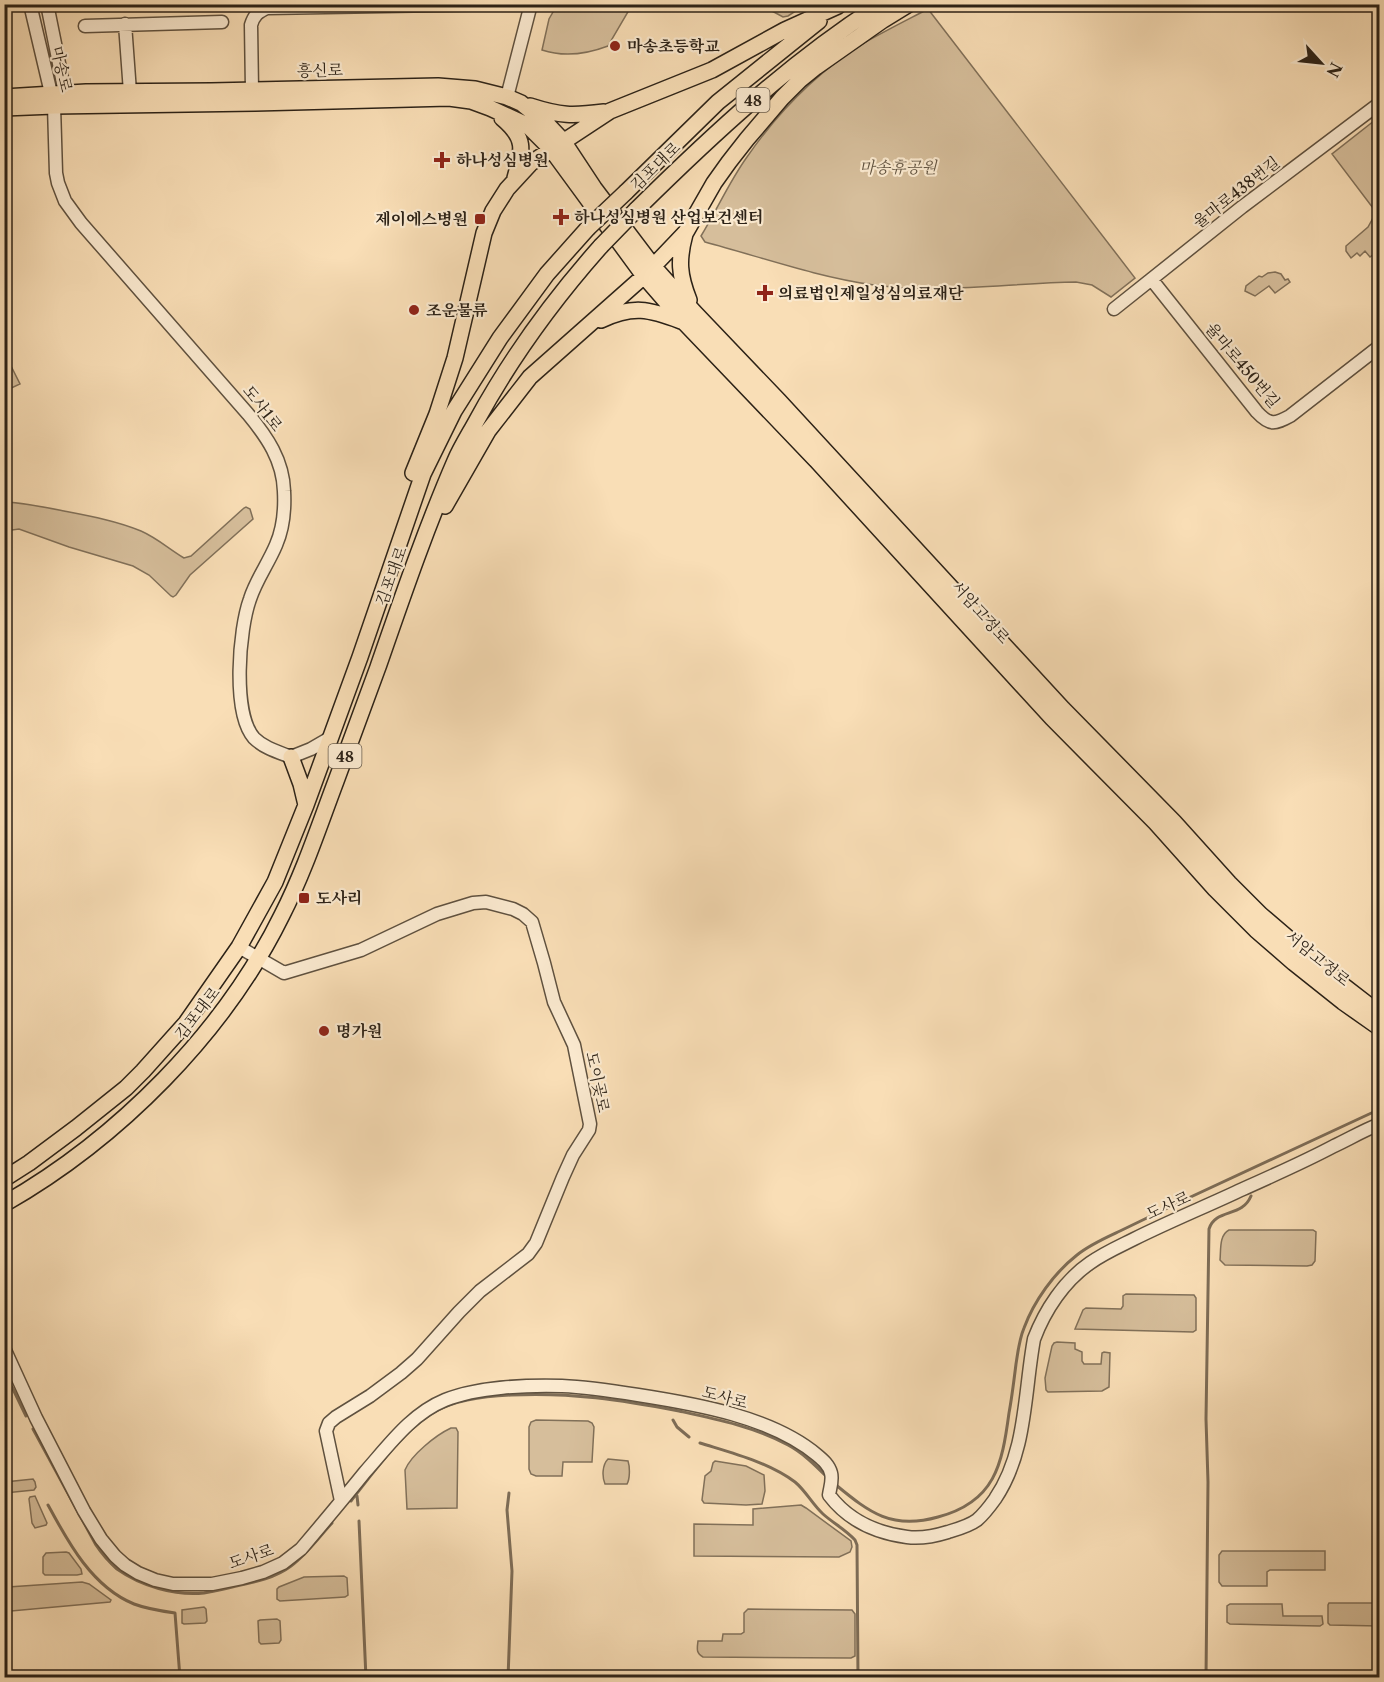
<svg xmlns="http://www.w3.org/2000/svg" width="1384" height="1682" viewBox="0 0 1384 1682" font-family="'Libre Caslon Text','Noto Serif KR',serif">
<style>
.green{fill:#d6be9b;stroke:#817059;stroke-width:1.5}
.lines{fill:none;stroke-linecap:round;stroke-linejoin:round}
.stream{stroke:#7d6c56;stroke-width:3}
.minor-casing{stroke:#5f513f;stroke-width:15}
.major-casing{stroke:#2c2217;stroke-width:18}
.minor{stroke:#fbead0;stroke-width:12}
.major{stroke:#f9deb6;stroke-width:15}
.major-bridge-casing{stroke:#2c2217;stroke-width:18;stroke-linecap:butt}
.major-bridge{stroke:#f9deb6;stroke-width:15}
.poi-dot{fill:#8f2418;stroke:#fbead0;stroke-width:2}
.labels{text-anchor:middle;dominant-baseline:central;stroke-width:4.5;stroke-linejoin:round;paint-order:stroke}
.shield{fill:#fbead0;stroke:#6a5e4e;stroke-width:1.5}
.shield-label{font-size:15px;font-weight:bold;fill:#2c2217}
.poi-label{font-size:16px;font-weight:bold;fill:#2c2217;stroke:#fbead0;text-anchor:start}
.street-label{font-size:16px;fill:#2c2217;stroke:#fbead0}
.park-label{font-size:16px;font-style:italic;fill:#5f513f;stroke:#fbead0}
</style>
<rect width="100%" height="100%" fill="#f9deb6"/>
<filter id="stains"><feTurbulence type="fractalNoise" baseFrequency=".00333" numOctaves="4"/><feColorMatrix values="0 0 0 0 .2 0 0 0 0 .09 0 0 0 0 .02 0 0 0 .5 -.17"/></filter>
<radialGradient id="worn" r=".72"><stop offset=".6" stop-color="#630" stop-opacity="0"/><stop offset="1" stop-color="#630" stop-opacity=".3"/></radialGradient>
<path class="green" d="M557,5V4L632,5L608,46C587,54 563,57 542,50L549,19Z
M764,5H805L788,16L783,17L772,11Z
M928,9L1135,278L1111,297L1092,285L1076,282C1009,283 941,294 874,285C817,277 761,257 705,242L701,236C717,210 729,182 747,157C778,112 817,72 864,43C885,31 907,20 928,9Z
M1379,117V216L1332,154Z
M1373,218L1374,224L1379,229V250L1370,257L1365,251L1360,256L1357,253L1351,258L1346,251V246L1368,227Z
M1275,272L1281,274L1285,280L1288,279L1290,282L1275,293L1269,286L1255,296L1245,291L1246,286L1259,276L1262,277L1268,273Z
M4,352L20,384L5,391H4Z
M5,502C25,503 44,507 64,511C90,516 117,521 141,531C157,538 169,549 184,558L191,556L244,508L246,507L250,509L253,519L190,575L176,595L173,597L171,596L149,575L133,566L69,547L19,529L5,531Z
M1229,1230H1313L1316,1232L1315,1261L1312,1265L1307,1266L1225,1265L1220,1260C1221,1250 1219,1235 1229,1230Z
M1126,1294L1194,1295L1196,1298V1330L1193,1332L1075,1329L1083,1310L1086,1308L1121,1309L1123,1306V1296Z
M1057,1342L1075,1343V1349L1082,1352V1361L1084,1364H1101L1102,1353L1104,1352L1110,1353L1109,1387L1102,1391L1048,1392L1046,1390L1045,1378L1052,1346L1054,1343Z
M536,1420L588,1421L592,1423L594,1427L592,1462H563L562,1476H536L531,1474L529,1469V1427L531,1422Z
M451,1428H456L458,1432L457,1508L407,1509L405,1470C411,1455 436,1435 451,1428Z
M608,1459L628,1461C630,1467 630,1479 627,1484H605C602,1477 602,1465 608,1459Z
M715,1461L746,1466L764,1475L765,1491L762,1504L746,1505L704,1503L702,1500L705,1476L711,1471L713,1463Z
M33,1479L35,1482L36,1487L34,1490L5,1493V1482Z
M35,1496L47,1523L46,1525L35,1528L32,1523L29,1499L30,1497Z
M801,1505L806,1508L851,1541L852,1547L850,1552L839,1557L694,1556V1524L753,1525V1509Z
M1222,1551H1325V1570H1270L1267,1572V1586H1222L1219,1582V1555Z
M66,1552L69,1553L81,1569L82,1574L77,1575H45L43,1573V1557L46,1553Z
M344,1576L347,1578L348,1595L345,1597L280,1601L277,1599V1589L279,1587L304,1577Z
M82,1582L89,1584L111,1600L110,1602L11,1611L7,1608L5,1590L8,1587Z
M1329,1603H1379V1626L1330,1625L1328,1623V1605Z
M1230,1604H1282L1283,1616H1322L1323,1624L1320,1626L1230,1624L1227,1622V1606Z
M204,1607L206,1609L207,1621L205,1623L184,1624L182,1623V1610Z
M748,1609L852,1610L855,1614V1656L851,1658L703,1657C696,1653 697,1649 698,1641H722L723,1634H741L744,1632V1613Z
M277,1619L280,1621L281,1640L279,1643L261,1644L259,1642L258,1621L260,1620Z"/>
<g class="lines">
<path class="stream" d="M12,1387L26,1416
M673,1420L677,1427L689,1437
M33,1429L96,1545C102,1554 109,1562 117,1569C141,1586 175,1596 204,1593C215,1591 225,1589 236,1586C255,1582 275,1578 291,1566C307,1554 319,1537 332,1523
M700,1443C732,1453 768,1462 795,1482C806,1491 812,1504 823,1514C833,1523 846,1530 855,1540L857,1545L858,1678
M836,1485C870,1513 892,1530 938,1517C995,1502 1002,1465 1009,1413C1012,1397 1014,1380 1016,1364C1018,1352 1019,1340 1024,1328C1034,1301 1054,1273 1077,1255C1089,1245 1105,1238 1120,1231C1141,1221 1161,1211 1182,1201C1248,1170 1314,1140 1380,1109
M357,1496L358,1505
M351,1501C373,1473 405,1428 436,1411C458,1399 486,1396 511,1395C570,1392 622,1400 679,1411C716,1419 755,1427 788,1445C803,1453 815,1465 827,1477
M48,1505C68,1542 92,1587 134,1604C147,1609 161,1611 175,1613L180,1678
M359,1521L366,1678
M508,1678L512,1571L507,1510L509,1493
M1206,1678L1208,1482L1206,1419L1209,1229C1216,1208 1242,1218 1251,1196"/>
<g class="minor-casing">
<path id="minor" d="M30,4L54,106L56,173L58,183L65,201L81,223L248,414C267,437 283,460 284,491C285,509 283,529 276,545C268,564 256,580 250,599C239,629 232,713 254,738C264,748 278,752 291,757L311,749L330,738
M47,4L65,93L61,98
M125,24L130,92
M85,26L222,22
M252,90L251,25C254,15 258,12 267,8L501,4
M507,97L531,4
M1152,280L1257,412C1270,426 1275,424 1290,416L1380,346
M1114,309L1242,207L1380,103
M239,947L284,973L361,950L437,914L473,903L486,902L513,909L523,914L532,922L544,963L554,1002L574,1045L590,1124L589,1130L573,1155L563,1177L536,1243L528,1254L480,1291L459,1312L417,1359L401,1373L370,1396L336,1417L329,1423L326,1431L341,1501
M4,1348L36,1418L84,1511L101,1539L115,1556L125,1565L138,1573L155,1580L173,1584H212L242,1578L263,1572L283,1563L301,1549C323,1523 344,1498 365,1472C389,1445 411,1414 445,1400C477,1387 527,1385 562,1386C587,1387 613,1391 638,1395C696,1404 772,1417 817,1455C823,1460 829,1465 831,1473C833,1480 830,1488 829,1495C848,1520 876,1533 907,1537C921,1539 935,1536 948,1532C958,1529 969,1526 977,1520C984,1514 990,1506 995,1499C1027,1452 1024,1393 1034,1339C1045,1310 1064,1281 1090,1263C1104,1253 1120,1246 1134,1239C1170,1221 1207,1206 1243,1189C1274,1175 1304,1162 1334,1146C1349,1139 1364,1130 1380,1124"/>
</g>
<g class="major-casing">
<path id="major" d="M4,97L86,92L211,91L438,86L475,89L507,97L521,103L547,124L563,141L594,188L653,266L694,312L779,401L1063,709L1174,822L1229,883L1261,915L1345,987L1380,1014
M530,106C561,116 572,116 604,112
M4,108L54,106L255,103L449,98L471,101L490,108L527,125L551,149L644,276L683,321L816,460L1052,718L1156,823L1215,889L1256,930L1294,963L1343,1002L1380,1028
M502,118C526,138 523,149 515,178
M626,192L718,102L819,21
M636,210C712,135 790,62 881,4
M685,234C678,260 679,275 689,300
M601,320C633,305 649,309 681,321
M413,473L437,414L455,358L484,233L493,211L507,189L531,163L610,111L712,70L785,30L838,6
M445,506L488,431L530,377L644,276L686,232L714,183L729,162L747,139L782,98L800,80L816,67L883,20L909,4
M291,757L301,784L306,805
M4,1179L29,1163L76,1128L126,1088L143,1071L186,1023L239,947L275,882L306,805L360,657L423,474L454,411L500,338L547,274L588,228
M4,1204C118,1139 224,1033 282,915C304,872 319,826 336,781C350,743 364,705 378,667C402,598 426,528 455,461C461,447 470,433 477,420C512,356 553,300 601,246"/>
</g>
<use href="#minor" class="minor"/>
<use href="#major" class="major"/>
<g class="major-bridge-casing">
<path id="major-bridge" d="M588,228L626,192
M601,246L636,210"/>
</g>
<use href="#major-bridge" class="major-bridge"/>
</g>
<g class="poi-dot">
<circle cx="615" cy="46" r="6"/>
<path d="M439 151h6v6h6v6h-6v6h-6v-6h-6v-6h6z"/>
<path d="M558 208h6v6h6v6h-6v6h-6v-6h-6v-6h6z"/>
<rect x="474" y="213" width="12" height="12" rx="3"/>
<path d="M762 284h6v6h6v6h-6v6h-6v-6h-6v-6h6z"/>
<circle cx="414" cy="310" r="6"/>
<rect x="298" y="892" width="12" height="12" rx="3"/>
<circle cx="324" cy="1031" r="6"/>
</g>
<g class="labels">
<g class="shield">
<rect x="736.5" y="88" width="33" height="24" rx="4.5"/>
<rect x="328.5" y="744" width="33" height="24" rx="4.5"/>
</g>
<g class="shield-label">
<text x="753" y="100">48</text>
<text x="345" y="756">48</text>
</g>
<g class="poi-label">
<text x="627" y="46">마송초등학교</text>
<text x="456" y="160">하나성심병원</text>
<text x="574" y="217">하나성심병원 산업보건센터</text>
<text x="468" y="219" text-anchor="end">제이에스병원</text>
<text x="778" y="293">의료법인제일성심의료재단</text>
<text x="426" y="310">조운물류</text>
<text x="316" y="898">도사리</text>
<text x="336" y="1031">명가원</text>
</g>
<g class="street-label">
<text transform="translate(62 69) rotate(77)">마송로</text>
<text transform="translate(320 70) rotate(-1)">흥신로</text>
<text transform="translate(655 166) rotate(-44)">김포대로</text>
<text transform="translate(1236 192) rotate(-38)">율마로438번길</text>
<text transform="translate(1243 365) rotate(50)">율마로450번길</text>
<text transform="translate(263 408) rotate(52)">도사1로</text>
<text transform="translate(391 576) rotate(-70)">김포대로</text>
<text transform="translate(981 612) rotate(48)">서암고정로</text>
<text transform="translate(1318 958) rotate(39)">서암고정로</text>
<text transform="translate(197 1013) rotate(-52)">김포대로</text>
<text transform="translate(598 1082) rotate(78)">도이곶로</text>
<text transform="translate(1168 1205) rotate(-24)">도사로</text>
<text transform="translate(725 1397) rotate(15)">도사로</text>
<text transform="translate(251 1556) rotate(-19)">도사로</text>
</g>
<g class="park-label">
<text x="898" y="167">마송휴공원</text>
</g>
</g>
<rect width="1384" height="1682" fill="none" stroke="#f9deb6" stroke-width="24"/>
<rect x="6" y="6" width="1372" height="1670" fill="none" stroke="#2c2217" stroke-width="3"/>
<rect x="12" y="12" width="1360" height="1658" fill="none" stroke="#2c2217" stroke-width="1.5"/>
<g transform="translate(1321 63) rotate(117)" stroke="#fbead0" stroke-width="4.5" paint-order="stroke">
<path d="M0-4.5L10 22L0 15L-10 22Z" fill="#2c2217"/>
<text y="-9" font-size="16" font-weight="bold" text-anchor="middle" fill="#2c2217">N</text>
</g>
<rect width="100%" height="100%" filter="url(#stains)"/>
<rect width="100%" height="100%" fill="url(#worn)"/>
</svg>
